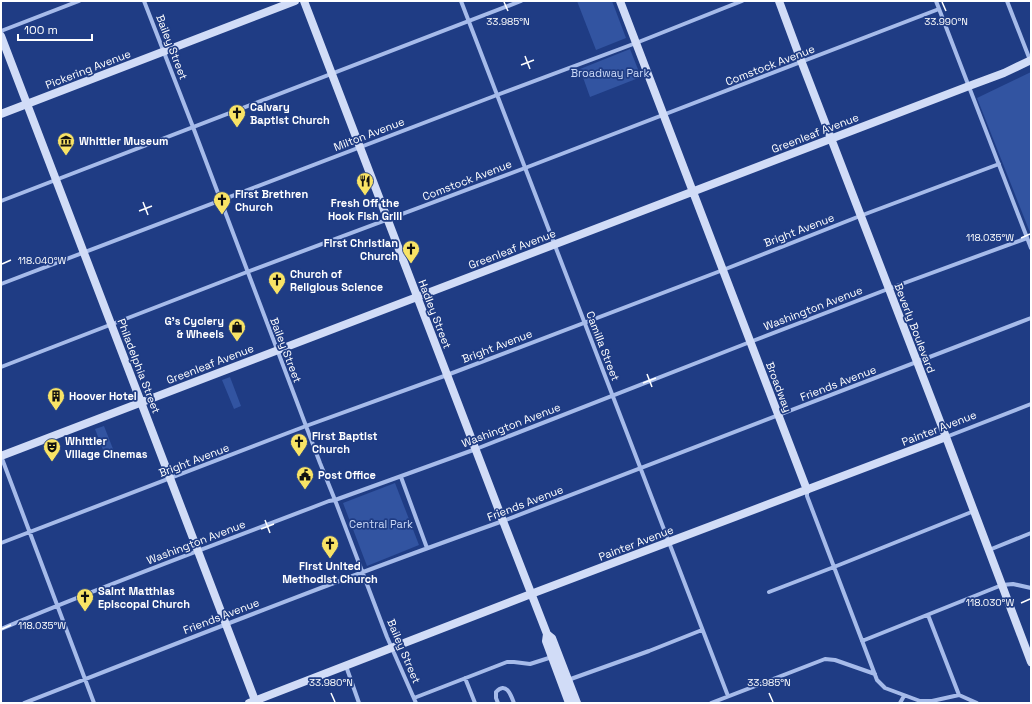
<svg xmlns="http://www.w3.org/2000/svg" width="1032" height="704" viewBox="0 0 1032 704" font-family="'Space Grotesk',sans-serif">
<style>
.green{fill:#3254a1}
.lines{fill:none;stroke-linecap:round;stroke-linejoin:round}
.street{stroke:#a6bbea;stroke-width:4}
.secondary{stroke:#d1dcf7;stroke-width:8}
.ticks{fill:none;stroke:#fff;stroke-width:1.5}
.labels{text-anchor:middle;dominant-baseline:central;stroke-width:3.5;stroke-linejoin:round;paint-order:stroke}
.street-label{font-size:11px;fill:#fff;stroke:#1f3c84}
.park-label{font-size:11px;fill:#cad8f7;stroke:#1f3c84}
.poi-label{font-size:11px;font-weight:bold;fill:#fff;stroke:#1f3c84;text-anchor:start}
.ticks-label{font-size:10px;text-anchor:middle;fill:#fff;stroke:#1f3c84;stroke-width:3.5;stroke-linejoin:round;paint-order:stroke}
</style>
<rect width="100%" height="100%" fill="#1f3c84"/>
<path class="green" d="M577,1H612L626,38L596,50Z
M630,49L641,77L590,97L580,69Z
M1031,72V235L977,98Z
M230,377L241,406L234,409L222,380Z
M104,426L115,454L106,458L95,429Z
M395,483L419,545L367,566L343,503Z"/>
<g class="lines">
<path class="street" d="M144,1L193,127L320,463L335,500L387,637L416,703
M461,1L728,696
M936,1L1031,248
M1007,1L1030,60
M1,31L79,1
M1,201L521,1
M1,284L497,95L636,43L742,1
M1,367L247,272L525,168L939,9
M946,437L1031,404
M1,456L94,703
M401,477L427,548
M807,490V496L877,680L885,688L920,701H932L959,695L977,703
M1,543L306,426L447,375L723,270L860,216L999,164
M989,550L1031,533
M769,592L834,567L974,511
M928,615L959,695
M1,629C109,583 220,543 329,501L335,500L476,449L750,342L888,289L1027,238
M862,641L1002,585L1013,584L1031,588
M346,666L359,703
M465,678L475,703
M568,680L649,651L702,630
M414,698L507,662H514L530,664L552,657
M24,703C183,641 342,578 503,521L1031,318
M498,703L496,698V692C506,681 511,695 514,703
M711,703L825,659L835,660L875,674
M900,703L904,696"/>
<path class="secondary" d="M304,1L503,521L547,634L552,638L577,703
M620,1L807,490
M779,1L802,63L946,437L1031,662
M1,36L256,703
M1,114L295,1
M1,456L969,86L1004,73L1031,60
M547,634L546,641L569,703
M249,703L531,594L946,437"/>
</g>
<path class="ticks" d="M504,2L508,11M942,2L946,11M525,56L530,69M521,65L534,60M143,202L148,215M139,211L152,206M1021,238L1030,234M2,264L11,260M647,374L652,387M643,383L656,378M265,520L270,533M261,529L274,524M1021,603L1030,599M2,629L11,625M331,693L335,702M769,693L773,702"/>
<defs>
<g id="church-pin" transform="scale(0.9)"><path d="M0 17L-7.5 6A9.5 9.5 0 1 1 7.5 6Z" fill="#f8e365" stroke="#1f3c84"/><path d="M-1.2-6h2.4v3.5h3.3v2.4h-3.3V6h-2.4V-.1h-3.3v-2.4h3.3Z" fill="#111"/></g>
<g id="museum-pin" transform="scale(0.9)"><path d="M0 17L-7.5 6A9.5 9.5 0 1 1 7.5 6Z" fill="#f8e365" stroke="#1f3c84"/><path d="M0-6L6-3V-2H-6V-3ZM-5-1h2V3h-2ZM-1-1h2V3h-2ZM3-1h2V3H3ZM-6 4H6V6H-6Z" fill="#111"/></g>
<g id="restaurant-pin" transform="scale(0.9)"><path d="M0 17L-7.5 6A9.5 9.5 0 1 1 7.5 6Z" fill="#f8e365" stroke="#1f3c84"/><path d="M-5-6h1v4h1v-4h1v4h1v-4h1v5L-1.5 .5V6h-2V.5L-5-1ZM5-6V6H3V1.5H1.5Q1.5-4 5-6Z" fill="#111"/></g>
<g id="shop-pin" transform="scale(0.9)"><path d="M0 17L-7.5 6A9.5 9.5 0 1 1 7.5 6Z" fill="#f8e365" stroke="#1f3c84"/><path d="M-5-2.5h2.3a2.7 3.5 0 0 1 5.4 0H5L5.5 6h-11ZM-1.5-2.5h3a1.5 2.3 0 0 0-3 0Z" fill="#111"/></g>
<g id="building-pin" transform="scale(0.9)"><path d="M0 17L-7.5 6A9.5 9.5 0 1 1 7.5 6Z" fill="#f8e365" stroke="#1f3c84"/><path d="M-4-6H4V6H1V3H-1V6H-4ZM-2.5-4.3h1.7v1.8h-1.7ZM.8-4.3h1.7v1.8H.8ZM-2.5-1h1.7V.8h-1.7ZM.8-1h1.7V.8H.8Z" fill="#111"/></g>
<g id="theatre-pin" transform="scale(0.9)"><path d="M0 17L-7.5 6A9.5 9.5 0 1 1 7.5 6Z" fill="#f8e365" stroke="#1f3c84"/><path d="M-5-5.5Q0-4 5-5.5V0Q5 5 0 6Q-5 5-5 0ZM-3.3-2.5H-1v1.5H-3.3ZM1-2.5H3.3v1.5H1ZM-2.8 1Q0 5.5 2.8 1Z" fill="#111"/></g>
<g id="civic-pin" transform="scale(0.9)"><path d="M0 17L-7.5 6A9.5 9.5 0 1 1 7.5 6Z" fill="#f8e365" stroke="#1f3c84"/><path d="M-.6-6.5H3V-4.5H.6V-3L4-1V1h2V6H-6V1h2V-1L-.6-3ZM-1.2 2.5V6h2.4V2.5Z" fill="#111"/></g>
</defs>
<g fill-rule="evenodd">
<use href="#church-pin" x="237" y="113"/>
<use href="#museum-pin" x="66" y="141"/>
<use href="#restaurant-pin" x="365" y="181"/>
<use href="#church-pin" x="222" y="200"/>
<use href="#church-pin" x="411" y="249"/>
<use href="#church-pin" x="277" y="280"/>
<use href="#shop-pin" x="237" y="327"/>
<use href="#building-pin" x="56" y="396"/>
<use href="#church-pin" x="299" y="442"/>
<use href="#theatre-pin" x="52" y="447"/>
<use href="#civic-pin" x="305" y="475"/>
<use href="#church-pin" x="330" y="544"/>
<use href="#church-pin" x="85" y="597"/>
</g>
<g class="labels">
<g class="street-label">
<text transform="translate(172 47) rotate(69)">Bailey Street</text>
<text transform="translate(770 65) rotate(-21)">Comstock Avenue</text>
<text transform="translate(88 69) rotate(-21)">Pickering Avenue</text>
<text transform="translate(815 133) rotate(-21)">Greenleaf Avenue</text>
<text transform="translate(369 134) rotate(-21)">Milton Avenue</text>
<text transform="translate(467 180) rotate(-21)">Comstock Avenue</text>
<text transform="translate(799 230) rotate(-21)">Bright Avenue</text>
<text transform="translate(512 249) rotate(-21)">Greenleaf Avenue</text>
<text transform="translate(813 308) rotate(-21)">Washington Avenue</text>
<text transform="translate(435 314) rotate(69)">Hadley Street</text>
<text transform="translate(915 328) rotate(69)">Beverly Boulevard</text>
<text transform="translate(497 346) rotate(-21)">Bright Avenue</text>
<text transform="translate(603 346) rotate(69)">Camilla Street</text>
<text transform="translate(286 350) rotate(69)">Bailey Street</text>
<text transform="translate(210 364) rotate(-21)">Greenleaf Avenue</text>
<text transform="translate(139 366) rotate(69)">Philadelphia Street</text>
<text transform="translate(838 383) rotate(-21)">Friends Avenue</text>
<text transform="translate(779 387) rotate(69)">Broadway</text>
<text transform="translate(511 425) rotate(-21)">Washington Avenue</text>
<text transform="translate(939 428) rotate(-21)">Painter Avenue</text>
<text transform="translate(194 460) rotate(-21)">Bright Avenue</text>
<text transform="translate(525 503) rotate(-21)">Friends Avenue</text>
<text transform="translate(196 542) rotate(-21)">Washington Avenue</text>
<text transform="translate(636 543) rotate(-21)">Painter Avenue</text>
<text transform="translate(221 616) rotate(-21)">Friends Avenue</text>
<text transform="translate(404 651) rotate(67)">Bailey Street</text>
</g>
<g class="park-label">
<text x="610" y="73">Broadway Park</text>
<text x="381" y="524">Central Park</text>
</g>
<g class="poi-label">
<text x="250" y="107">Calvary<tspan x="250" dy="13">Baptist Church</tspan></text>
<text x="79" y="141">Whittier Museum</text>
<text x="235" y="194">First Brethren<tspan x="235" dy="13">Church</tspan></text>
<text x="365" y="203" text-anchor="middle">Fresh Off the<tspan x="365" dy="13">Hook Fish Grill</tspan></text>
<text x="398" y="243" text-anchor="end">First Christian<tspan x="398" dy="13">Church</tspan></text>
<text x="290" y="274">Church of<tspan x="290" dy="13">Religious Science</tspan></text>
<text x="224" y="321" text-anchor="end">G's Cyclery<tspan x="224" dy="13">&amp; Wheels</tspan></text>
<text x="69" y="396">Hoover Hotel</text>
<text x="312" y="436">First Baptist<tspan x="312" dy="13">Church</tspan></text>
<text x="65" y="441">Whittier<tspan x="65" dy="13">Village Cinemas</tspan></text>
<text x="318" y="475">Post Office</text>
<text x="330" y="566" text-anchor="middle">First United<tspan x="330" dy="13">Methodist Church</tspan></text>
<text x="98" y="591">Saint Matthias<tspan x="98" dy="13">Episcopal Church</tspan></text>
</g>
</g>
<g class="ticks-label">
<text x="508" y="25">33.985°N</text>
<text x="946" y="25">33.990°N</text>
<text x="990" y="241">118.035°W</text>
<text x="42" y="264">118.040°W</text>
<text x="990" y="606">118.030°W</text>
<text x="42" y="629">118.035°W</text>
<text x="331" y="686">33.980°N</text>
<text x="769" y="686">33.985°N</text>
</g>
<rect width="1032" height="704" fill="none" stroke="#ffffff" stroke-width="4"/>
<path d="M18 34v6h74v-6" fill="none" stroke="#ffffff" stroke-width="2"/>
<text x="24" y="34" font-size="12" fill="#ffffff" stroke="#1f3c84" stroke-width="3" paint-order="stroke">100 m</text>
</svg>
